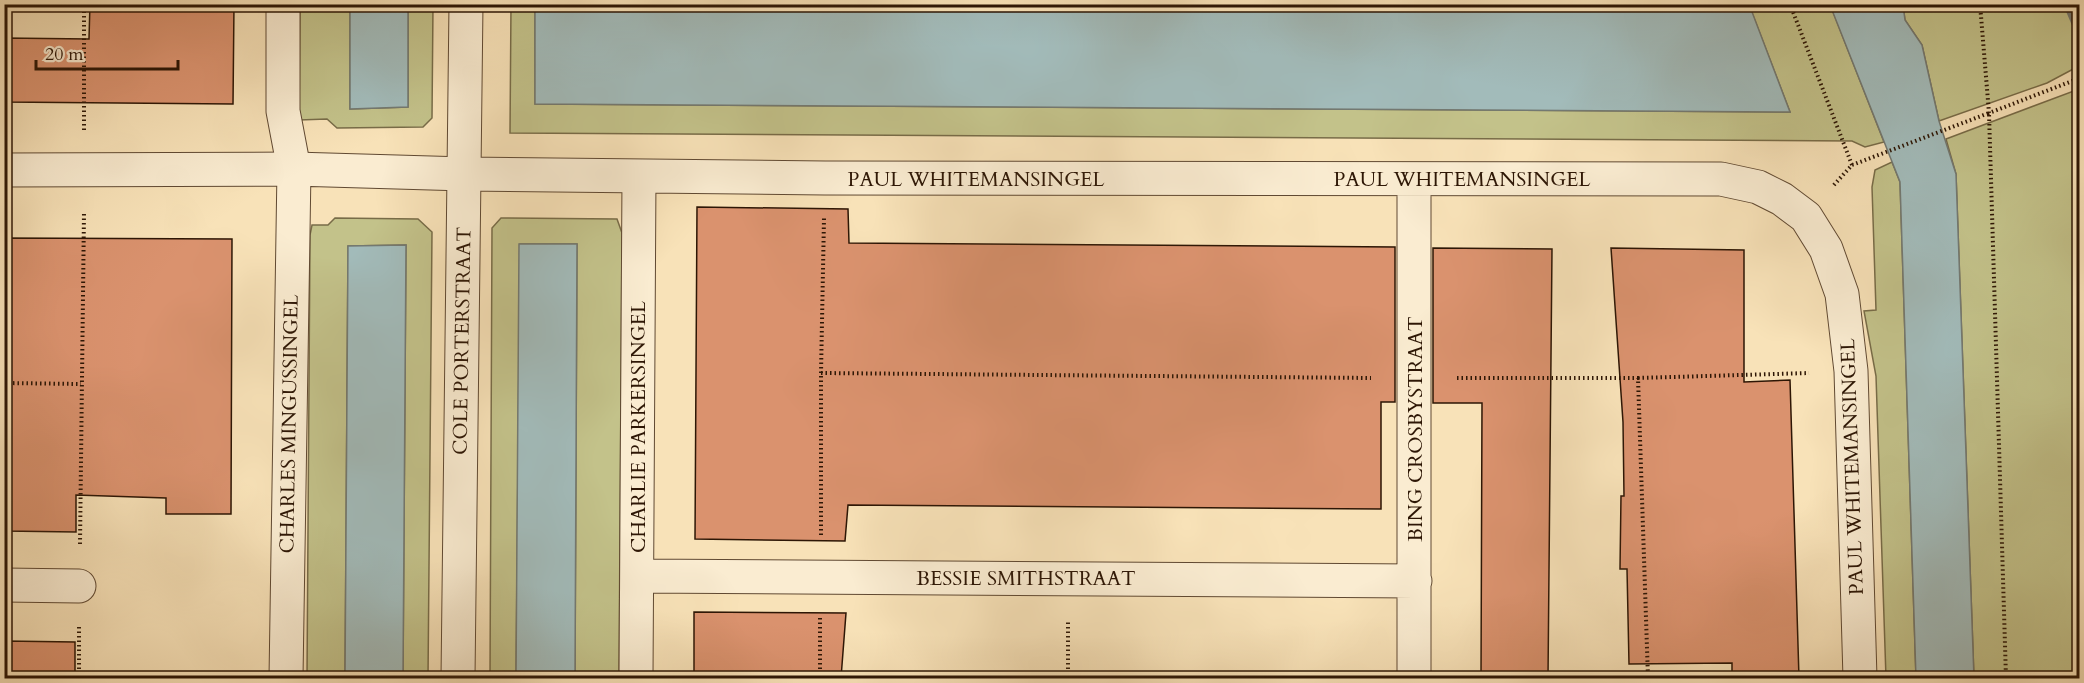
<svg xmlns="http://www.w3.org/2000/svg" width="2084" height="683" viewBox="0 0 2084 683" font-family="Cardo,serif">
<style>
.green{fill:#c3c28a;stroke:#786c48;stroke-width:1.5}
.water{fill:#a2bbba;stroke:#737972;stroke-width:1.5}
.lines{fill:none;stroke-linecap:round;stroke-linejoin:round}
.stream{stroke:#737972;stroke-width:15}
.building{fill:#da926e;stroke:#2d1605;stroke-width:1.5}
.pedestrian-casing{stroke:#604932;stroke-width:35}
.minor-casing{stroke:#604932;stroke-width:35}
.path{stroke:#2d1605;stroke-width:4;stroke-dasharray:1.5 3;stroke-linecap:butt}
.pedestrian{stroke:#faecd1;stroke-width:33}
.minor{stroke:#faecd1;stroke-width:33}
.labels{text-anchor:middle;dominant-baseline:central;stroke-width:5;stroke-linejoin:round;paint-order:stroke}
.street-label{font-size:20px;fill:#2d1605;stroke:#faecd1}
</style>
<rect width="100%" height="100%" fill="#f8e2b8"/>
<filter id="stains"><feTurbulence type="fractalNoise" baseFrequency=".00333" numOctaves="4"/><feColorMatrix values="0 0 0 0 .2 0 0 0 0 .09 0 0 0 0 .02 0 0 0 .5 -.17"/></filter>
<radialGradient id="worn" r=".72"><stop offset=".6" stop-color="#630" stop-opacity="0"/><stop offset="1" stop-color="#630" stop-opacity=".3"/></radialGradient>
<path class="green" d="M1830,4L1884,142L1865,147L1852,141L510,133L511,5H535V104L1790,112L1749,5Z
M300,5H350V109L408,107V5H433L432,118L423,127L337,128L327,119L299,120Z
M1903,5H2079V66L2047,83L1939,121L1922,45L1905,20Z
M2079,89V678H1974L1956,174L1946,139Z
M1892,162L1900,182L1916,678H1886L1876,376L1864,311L1876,310L1872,187L1875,170Z
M335,218L418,219L432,232L428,678H403L406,245L348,246L345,678H307L310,235L312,225H328Z
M501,218L617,219L622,233L619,678H575L577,244H520L516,678H490L492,228Z"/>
<path class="water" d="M1749,4L1790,112L535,104V5Z
M350,5H408V107L350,109Z
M1830,5H1903L1905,20L1922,45L1939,121L1956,174L1974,678H1916L1900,182Z
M519,244H577L575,678H516Z
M406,245L403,678H345L348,246Z"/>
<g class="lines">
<path class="stream" d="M2071,4L2080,25"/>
</g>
<path class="building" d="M90,4H234L233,104L4,102V38L89,39Z
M697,207L848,209L849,243L1395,247V402H1381V509L848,505L845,541L695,539Z
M4,238L232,239L231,514H166V498L76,495V532L4,531Z
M1433,248L1552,249L1548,678H1481L1482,403H1433Z
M1611,248L1744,250V382L1790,380L1799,678H1732V663L1629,664L1627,569H1620L1621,496H1624L1623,422Z
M694,612L846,613L841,678H694Z
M4,641L75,642V678H4Z"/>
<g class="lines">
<g class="pedestrian-casing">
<path id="pedestrian" d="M283,4V111L294,169
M4,585L79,586"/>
</g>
<g class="minor-casing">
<path id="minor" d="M4,170L294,169L465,174L825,178L1721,179L1758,187L1782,199L1806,217L1826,249L1842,294L1851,371L1860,678
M1414,180V678
M637,576L1415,581
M286,678L294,169
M458,678L466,4
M636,678L639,176"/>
</g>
<path class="path" d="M1790,4L1852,165L1833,186
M1980,4L1989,113L2080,78
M84,130V4
M1852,165L1989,113L2006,678
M821,373L824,218
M1457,378H1638L1648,678
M1638,378L1809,373
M4,383L81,384
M821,535V373L1371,378
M80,544L84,212
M79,678V626
M820,678V618
M1068,678V621"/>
<use href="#pedestrian" class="pedestrian"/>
<use href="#minor" class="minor"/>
</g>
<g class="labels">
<g class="street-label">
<text x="976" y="179">PAUL WHITEMANSINGEL</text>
<text x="1462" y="179">PAUL WHITEMANSINGEL</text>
<text transform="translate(462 341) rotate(-89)">COLE PORTERSTRAAT</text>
<text transform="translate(289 424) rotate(-89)">CHARLES MINGUSSINGEL</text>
<text transform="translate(638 427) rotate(-90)">CHARLIE PARKERSINGEL</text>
<text transform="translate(1415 429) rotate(-90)">BING CROSBYSTRAAT</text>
<text transform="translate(1852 467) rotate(-92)">PAUL WHITEMANSINGEL</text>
<text x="1026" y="578">BESSIE SMITHSTRAAT</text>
</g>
</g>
<rect width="2084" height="683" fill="none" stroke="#f8e2b8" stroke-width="24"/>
<rect x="6" y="6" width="2072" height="671" fill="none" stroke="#2d1605" stroke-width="3"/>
<rect x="12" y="12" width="2060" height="659" fill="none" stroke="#2d1605" stroke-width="1.5"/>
<path d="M36 60v9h142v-9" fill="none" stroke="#2d1605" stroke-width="3"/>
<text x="45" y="60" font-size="18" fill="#2d1605" stroke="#faecd1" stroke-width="4.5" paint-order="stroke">20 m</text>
<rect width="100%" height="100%" filter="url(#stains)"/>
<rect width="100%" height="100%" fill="url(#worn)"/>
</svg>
